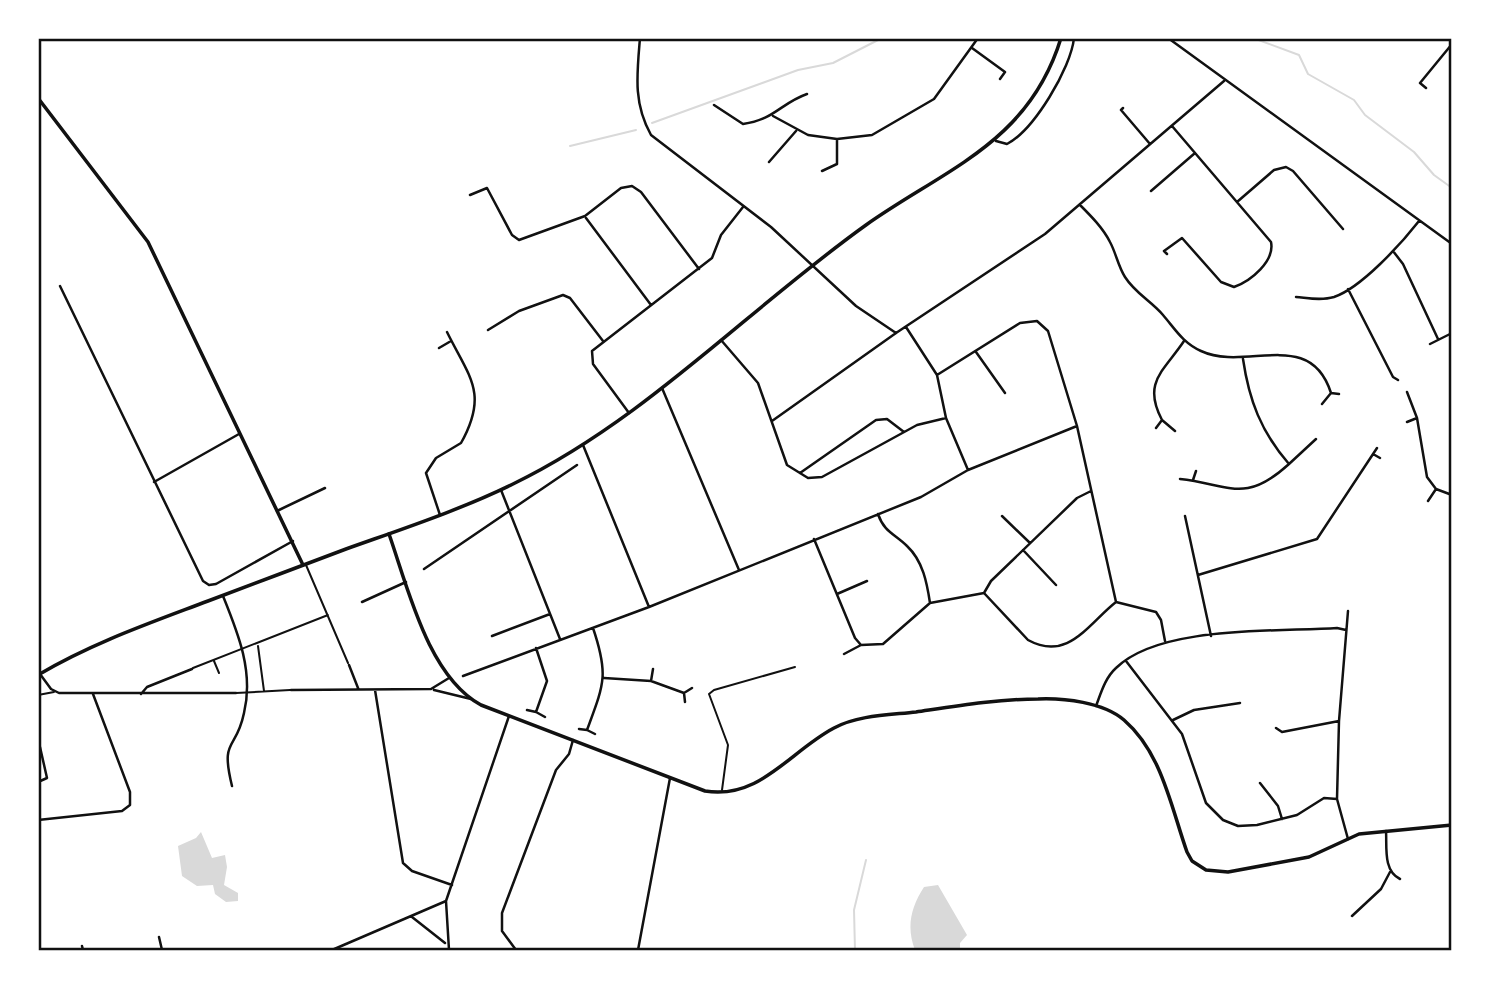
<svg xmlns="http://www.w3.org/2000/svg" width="1490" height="989" viewBox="0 0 1490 989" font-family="Jost,sans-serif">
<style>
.water{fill:#d9d9d9}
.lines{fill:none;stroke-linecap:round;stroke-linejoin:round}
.stream{stroke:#d9d9d9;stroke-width:2}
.service{stroke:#111;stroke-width:2}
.pedestrian{stroke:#111;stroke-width:2}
.minor{stroke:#111;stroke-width:2.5}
.tertiary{stroke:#111;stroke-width:3.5}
.secondary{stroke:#111;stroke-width:3.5}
.neatline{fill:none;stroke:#111;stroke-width:2.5}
</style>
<rect width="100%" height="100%" fill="#fff"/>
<path class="water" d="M201,832L212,858L225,855L227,867L224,885L238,893V901L226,902L215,894L213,885L197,886L182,876L178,846L196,838Z
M938,885L967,935L960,943V950H915C906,927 911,907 924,887Z"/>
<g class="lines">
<path class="stream" d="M1253,38L1299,55L1308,74L1354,100L1365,115L1414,152L1434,175L1452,188
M652,123L798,70L833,63L882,38
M570,146L636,130
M855,950L854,910L866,860"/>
<path class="service" d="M38,695L54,692
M722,790L728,745L709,694L714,690L795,667"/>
<path class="pedestrian" d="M306,565L348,663
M258,646L264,691
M214,661L219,673
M193,668L328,615
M236,693L290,690"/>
<path class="minor" d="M640,38C637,74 633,103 651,135L771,227L856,306L896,333
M1168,38L1452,244
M972,48L1005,72L1000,79
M1426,88L1420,83L1452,44
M714,105L743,124C774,120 781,103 807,94
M1123,108L1121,110L1150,144
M773,116L808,135L837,139L872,135L934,99L978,38
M996,141L1007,144C1034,130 1071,68 1074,38
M769,162L796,131
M822,171L837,164V139
M1151,191L1195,153
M470,195L487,188L512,235L519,240L585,216L621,188L632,186L641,192L699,269
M1237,202L1274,170L1286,167L1293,171L1343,229
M1080,205C1091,216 1103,228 1110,242C1116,253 1118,266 1125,277C1135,293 1151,301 1163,315C1175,329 1183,343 1201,351C1246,372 1310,327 1331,393L1322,404
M586,218L651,305
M1393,251L1403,264L1438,339
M1167,254L1164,251L1182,238L1221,282L1234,287C1251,281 1275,261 1271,242L1172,126
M60,286L203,581L209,585L216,584L293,541
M1348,289L1393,377L1398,380
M1296,297C1308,298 1321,301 1334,297C1361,288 1401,244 1419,221
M906,327L937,375L946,418L968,470
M488,330L519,311L563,295L570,298L603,341
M721,340L758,383L787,465L808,478L822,477L917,425L946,418
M1430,344L1452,333
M439,348L451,341
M976,352L1005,393
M937,375L1020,323L1037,321L1048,331L1077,426L1116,602
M662,388L739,570
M1407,392L1417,418L1427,477L1436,489L1452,495
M1331,393L1339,394
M629,413L593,364L592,351L712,258L721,235L743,207
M1162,420L1175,431
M772,421L896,333L1045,234L1224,81
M1407,422L1417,418
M1156,428L1162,420C1142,382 1164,371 1184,341
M583,445L649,607
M1373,454L1380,458
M1289,464L1316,439
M800,473L876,420L887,419L904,432
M1180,479C1229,484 1244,505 1289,464C1261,432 1249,400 1243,359
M1193,480L1196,471
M154,482L239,434
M501,490L560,639
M1428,501L1436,489
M277,511L325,488
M878,514C884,532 895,534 907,546C923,561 927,583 930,603
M440,515L426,473L436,458L461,443C489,393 469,377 447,332
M1002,516L1030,543
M1185,516L1211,636
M814,539L855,638L861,645
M1023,550L1056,585
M424,569L577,465
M1198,575L1317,539L1377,448
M984,593L991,581L1077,498L1091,491
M837,594L867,581
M223,596C238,633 254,672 244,713C236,752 220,737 232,786
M362,602L406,582
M1348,611L1339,721L1337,799L1348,839
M492,636L550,614
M844,654L861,645L883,644L930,603L984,593L1028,640C1068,662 1088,624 1116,602L1156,612L1161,620L1165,641
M1126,661L1182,734L1206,803L1223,820L1238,826L1257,825L1297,815L1324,798L1337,799
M349,665L358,688
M40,674L51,689L59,693H236
M463,676L649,607L921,497L968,470L1077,426
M604,678L651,681L684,693L692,688
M651,681L653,669
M291,690L431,689L449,678
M375,690L403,863L412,871L452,885
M434,690L471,699
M684,693L685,702
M141,694L147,687L192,669
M1096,706C1101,693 1105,678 1116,668C1160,625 1277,632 1337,628L1346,630
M527,710L536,712L547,681L536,648
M536,712L545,717
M1173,720L1194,710L1240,703
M1276,728L1282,732L1339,721
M579,729L587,730C604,684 609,675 593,628
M587,730L595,734
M38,782L47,778L40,747
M1260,783L1278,806L1282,819
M38,820L122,811L130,805V792L93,694
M1386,831C1387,847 1383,871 1400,879
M1352,916L1381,889L1390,872
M412,917L445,943
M159,937L162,950
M82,946L83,950
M332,950L446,901
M449,950L446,901L509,716
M516,950L502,931V913L556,770L569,754L573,740
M638,950L670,778"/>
<path class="tertiary" d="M38,98L148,242L303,565
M389,534C408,588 428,676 481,705L705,791C760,800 790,751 834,728C858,715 890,715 916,712C956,706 997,699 1038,699C1064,698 1103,702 1124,720C1162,753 1171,807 1187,852L1192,861L1206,870L1228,872L1309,857L1359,834L1452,825"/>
<path class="secondary" d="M38,675C92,643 150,623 208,601C254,584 300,566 346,549C402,529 460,510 513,484C645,420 747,310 866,225C945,169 1029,143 1061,38"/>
</g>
<rect width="1490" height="989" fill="none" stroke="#ffffff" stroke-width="80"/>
<rect x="40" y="40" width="1410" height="909" class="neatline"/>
</svg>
